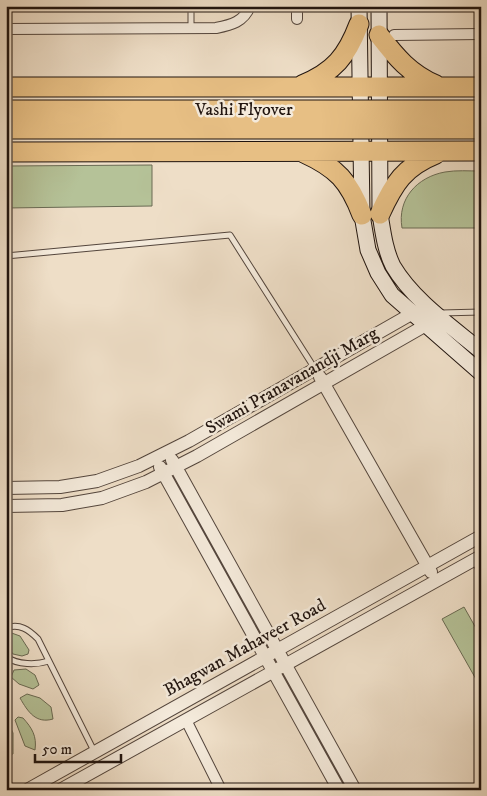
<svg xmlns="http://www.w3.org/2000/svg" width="487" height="796" viewBox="0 0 487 796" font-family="'IM FELL DW Pica',serif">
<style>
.green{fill:#b5c298;stroke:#6a6b54}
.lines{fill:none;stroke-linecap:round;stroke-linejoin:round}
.service-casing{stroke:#54463d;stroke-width:7}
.minor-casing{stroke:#54463d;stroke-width:12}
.tertiary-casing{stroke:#54463d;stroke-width:14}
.secondary-casing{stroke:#20140f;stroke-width:17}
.motorway-casing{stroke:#20140f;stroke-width:21}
.service{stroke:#f4eadb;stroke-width:5}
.minor{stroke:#f4eadb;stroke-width:10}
.tertiary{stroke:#f4eadb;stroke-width:12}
.secondary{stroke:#f4eadb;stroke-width:15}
.motorway{stroke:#e7bf84;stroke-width:19}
.motorway-bridge-casing{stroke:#20140f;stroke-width:21;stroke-linecap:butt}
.motorway-bridge{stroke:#e7bf84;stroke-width:19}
.labels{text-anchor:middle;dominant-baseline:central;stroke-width:5;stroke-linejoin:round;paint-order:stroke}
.street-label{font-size:18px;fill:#20140f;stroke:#f4eadb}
</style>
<rect width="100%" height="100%" fill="#eedec7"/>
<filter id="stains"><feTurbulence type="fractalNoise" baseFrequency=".004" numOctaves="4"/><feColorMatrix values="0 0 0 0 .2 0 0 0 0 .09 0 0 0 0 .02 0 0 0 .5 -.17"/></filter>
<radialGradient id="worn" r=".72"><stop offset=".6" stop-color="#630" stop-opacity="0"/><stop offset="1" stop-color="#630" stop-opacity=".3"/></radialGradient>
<path class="green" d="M152,165V206L6,208V166Z
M481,171V228H402C397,199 417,177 445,172C456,170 469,171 481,171Z
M464,607L481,637V688L442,619Z
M6,631L20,636L29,650L28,654L22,656L13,654L6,644Z
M26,669L35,675L39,685L33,689L19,684L11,677L14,670Z
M27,694L40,698L51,707L53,719C36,724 28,712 20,698Z
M18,717L23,718C32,728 37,736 35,750L25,746L15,720Z
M6,718L13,733V754L7,755Z"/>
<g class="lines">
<g class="service-casing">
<path id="service" d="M191,6V28
M6,256L230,235L315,369
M441,313L481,312
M474,560L481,574
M6,628C20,623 29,630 38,639L94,751
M6,657C18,665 36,665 49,661"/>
</g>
<g class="minor-casing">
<path id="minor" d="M297,6V19
M6,29L216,28C231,25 244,22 250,6
M394,35L481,34
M186,720L221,790"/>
</g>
<g class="tertiary-casing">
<path id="tertiary" d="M320,377L431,572
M172,460L355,790
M160,467L339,790
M6,488L60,487L97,481L139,466L189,441L413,313
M6,506L62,505L102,498L146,482L197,456L426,325
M27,790L481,536
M60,790L481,556"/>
</g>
<g class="secondary-casing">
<path id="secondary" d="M359,6L362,215L368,250L378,273L392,295L481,373
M379,6L380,214C383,232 385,250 393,266C413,300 451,326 481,351"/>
</g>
<g class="motorway-casing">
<path id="motorway" d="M379,35C396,57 410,74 436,85
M302,85C334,72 347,56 359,24
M6,87H481
M6,152L481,151
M304,153C337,168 349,181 362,215
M380,214C394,183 404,167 436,154"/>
</g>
<use href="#service" class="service"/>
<use href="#minor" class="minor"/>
<use href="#tertiary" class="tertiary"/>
<use href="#secondary" class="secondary"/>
<use href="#motorway" class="motorway"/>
<g class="motorway-bridge-casing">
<path id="motorway-bridge" d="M6,110H481
M6,129H481"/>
</g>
<use href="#motorway-bridge" class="motorway-bridge"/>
</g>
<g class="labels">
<g class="street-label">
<text x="244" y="110">Vashi Flyover</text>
<text transform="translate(292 381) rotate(-30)">Swami Pranavanandji Marg</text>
<text transform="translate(245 648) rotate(-29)">Bhagwan Mahaveer Road</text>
</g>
</g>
<rect width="487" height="796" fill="none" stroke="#eedec7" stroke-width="25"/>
<rect x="8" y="8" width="472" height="781" fill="none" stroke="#20140f" stroke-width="2.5"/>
<rect x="12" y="12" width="462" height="771" fill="none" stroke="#20140f"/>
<path d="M35 754v8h86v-8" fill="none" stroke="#20140f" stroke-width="2.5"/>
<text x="42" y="754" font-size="15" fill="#20140f" stroke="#f4eadb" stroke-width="4" paint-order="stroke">50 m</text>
<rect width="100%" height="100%" filter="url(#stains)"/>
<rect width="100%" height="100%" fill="url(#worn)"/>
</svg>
